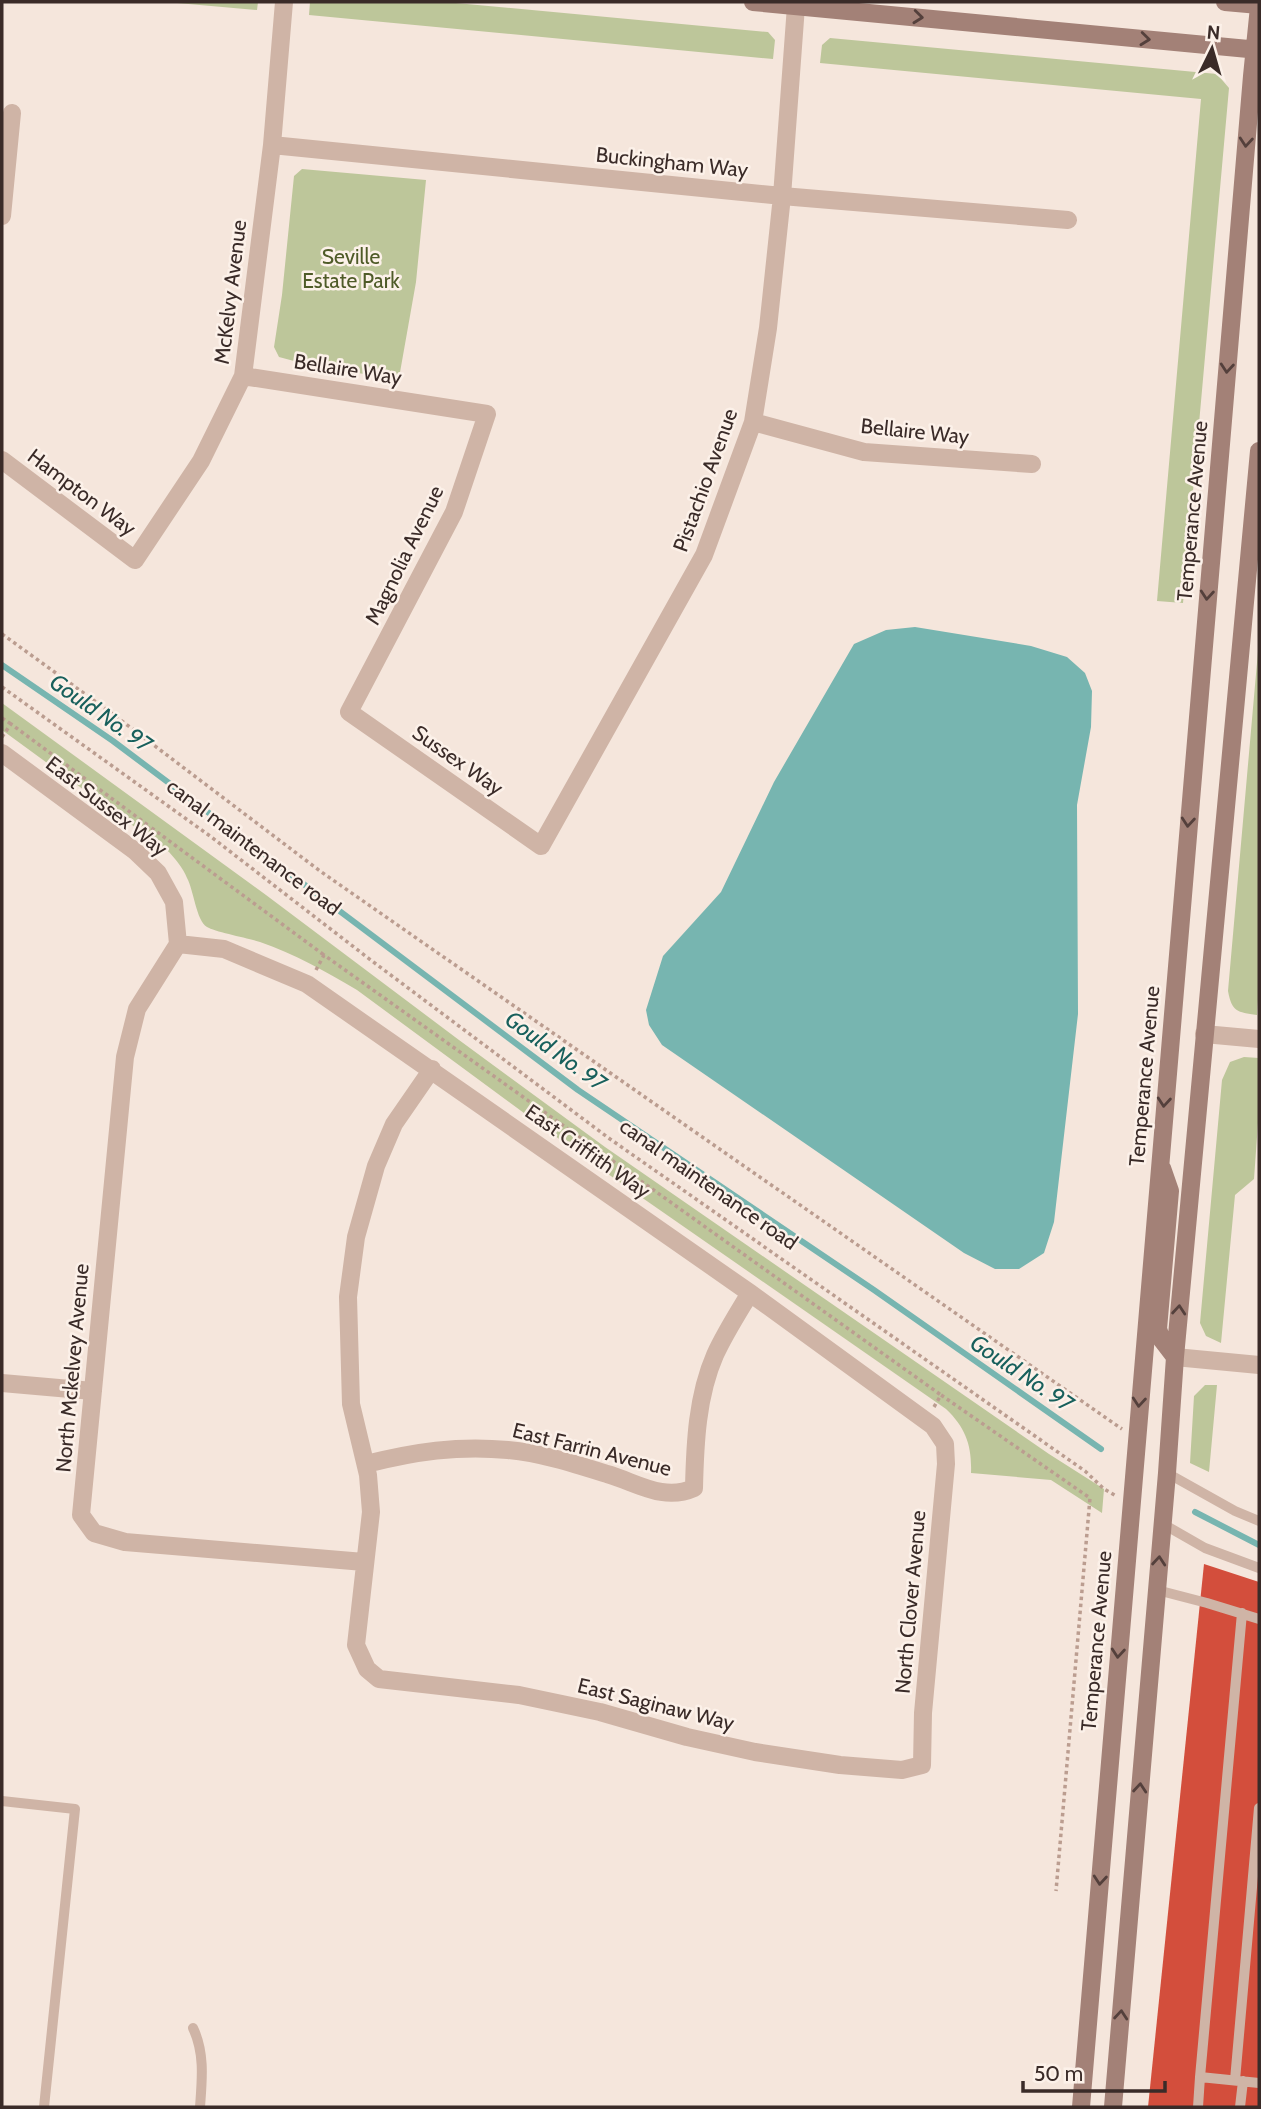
<svg xmlns="http://www.w3.org/2000/svg" width="1261" height="2109" viewBox="0 0 1261 2109" font-family="Cabin,sans-serif">
<style>
.green{fill:#bdc69a}
.water{fill:#77b5b0}
.lines{fill:none;stroke-linecap:round;stroke-linejoin:round}
.stream{stroke:#77b5b0;stroke-width:6}
.building{fill:#d34e3c}
.path{stroke:#bb9d90;stroke-width:3.5;stroke-dasharray:3.5 3.5;stroke-linecap:butt}
.service{stroke:#cfb4a6;stroke-width:10}
.minor{stroke:#cfb4a6;stroke-width:18}
.secondary{stroke:#a38177;stroke-width:18}
.oneway{stroke:#54403c}
.labels{text-anchor:middle;dominant-baseline:central;stroke-width:5;stroke-linejoin:round;paint-order:stroke}
.street-label{font-size:21px;fill:#3a2b28;stroke:#fcf1e9}
.park-label{font-size:21px;fill:#4f5b28;stroke:#fcf1e9}
.water-label{font-size:23px;font-style:italic;fill:#18605c;stroke:#fcf1e9}
</style>
<rect width="100%" height="100%" fill="#f5e6dc"/>
<path class="green" d="M166,2H258L257,10Z
M310,2H445L768,32L775,40L773,59L309,15Z
M830,38L1217,74L1229,88L1183,603L1157,601L1201,99L820,63L822,45Z
M302,169L426,180L416,282L399,378C358,374 319,368 279,357L274,347L282,295L294,176Z
M1259,640V984L1257,1015C1237,1012 1232,1012 1228,991Z
M2,703L266,895L459,1040L605,1147L1049,1454L1104,1489L1102,1513L1051,1480L971,1473C972,1446 966,1428 946,1409L585,1158L357,990C325,971 295,954 260,942C248,938 215,932 207,927C196,920 194,891 187,878C183,868 176,860 169,852L2,730Z
M1244,1057L1259,1058V1109L1254,1179L1235,1195L1221,1343L1206,1336L1200,1323L1222,1080L1230,1062Z
M1205,1385H1217L1209,1472L1190,1463L1194,1396Z"/>
<path class="water" d="M915,627L1031,646L1067,657L1085,673L1092,691L1091,727L1077,805L1078,1014L1054,1222L1044,1253L1019,1269H995L964,1253L662,1045L649,1025L646,1010L663,956L721,892L774,782L854,644L886,630Z"/>
<g class="lines">
<path class="stream" d="M2,665L113,741L578,1090L874,1290L1101,1449
M1195,1512L1259,1545"/>
</g>
<path class="building" d="M1204,1564L1259,1582V2107H1148Z"/>
<g class="lines">
<path class="path" d="M2,634L114,715L320,871L1122,1429
M2,687L210,836L372,961L610,1139L1085,1471L1104,1489L1116,1496
M2,718L11,724
M2,737L11,724L149,826
M143,835L149,826L324,955
M316,970L324,955L941,1395
M934,1407L941,1395L1090,1498L1056,1891"/>
<path class="service" d="M1167,1473L1235,1511L1259,1521
M1163,1524L1205,1548L1259,1568
M1157,1590L1207,1603L1259,1619
M2,1801L75,1809L44,2107
M193,2028C205,2053 202,2080 200,2107
M1200,2077L1242,1613
M1235,2080L1259,1808
M1198,2107L1200,2077L1259,2083
M1240,2107L1243,2081"/>
<path class="minor" d="M272,145L782,196L1068,220
M2,216L12,113
M243,376L487,414L454,512L349,712L541,846L704,555L753,422L768,328L782,196L796,6
M753,422L864,452L1032,464
M2,460L135,560L201,461L243,376L272,145L284,2
M2,753L135,851L158,873L174,902L178,944
M178,944L224,949L307,984L750,1293L933,1426L945,1444L946,1464L923,1713L922,1765L902,1770L840,1765L755,1752L687,1737L600,1712L519,1695L379,1679L367,1669L356,1645L371,1512L368,1475L351,1404L348,1297L356,1237L376,1166L394,1124L432,1069
M178,944L137,1009L125,1057L81,1515L94,1533L125,1542L364,1562
M1204,1034L1259,1039
M1175,1357L1259,1365
M2,1383L93,1391
M366,1464C414,1452 458,1445 508,1450C541,1453 575,1464 607,1474C636,1482 663,1502 694,1488C695,1444 697,1396 715,1355C725,1333 738,1313 750,1293"/>
<path class="secondary" d="M753,2L1259,50
M1225,2L1259,5
M1162,1168L1170,1191L1158,1329L1162,1340L1175,1357
M1081,2107L1252,76L1259,7
M1113,2107L1167,1473L1175,1357L1259,451"/>
</g>
<defs><path id="oneway-chevron" d="M-2-3.5L2.5 0L-2 3.5" fill="none" stroke-width="1.6" stroke-linecap="round" stroke-linejoin="round" transform="scale(1.75)"/></defs>
<g class="oneway">
<use href="#oneway-chevron" transform="translate(918 17) rotate(6)"/>
<use href="#oneway-chevron" transform="translate(1145 39) rotate(6)"/>
<use href="#oneway-chevron" transform="translate(1246 142) rotate(95)"/>
<use href="#oneway-chevron" transform="translate(1227 368) rotate(95)"/>
<use href="#oneway-chevron" transform="translate(1207 595) rotate(95)"/>
<use href="#oneway-chevron" transform="translate(1188 822) rotate(95)"/>
<use href="#oneway-chevron" transform="translate(1164 1102) rotate(95)"/>
<use href="#oneway-chevron" transform="translate(1179 1310) rotate(-85)"/>
<use href="#oneway-chevron" transform="translate(1139 1402) rotate(95)"/>
<use href="#oneway-chevron" transform="translate(1159 1561) rotate(-85)"/>
<use href="#oneway-chevron" transform="translate(1118 1653) rotate(95)"/>
<use href="#oneway-chevron" transform="translate(1140 1788) rotate(-85)"/>
<use href="#oneway-chevron" transform="translate(1100 1880) rotate(95)"/>
<use href="#oneway-chevron" transform="translate(1121 2015) rotate(-85)"/>
</g>
<g class="labels">
<g class="street-label">
<text transform="translate(672 162) rotate(6)">Buckingham Way</text>
<text transform="translate(230 292) rotate(-83)">McKelvy Avenue</text>
<text transform="translate(348 369) rotate(9)">Bellaire Way</text>
<text transform="translate(915 431) rotate(6)">Bellaire Way</text>
<text transform="translate(705 480) rotate(-70)">Pistachio Avenue</text>
<text transform="translate(82 492) rotate(37)">Hampton Way</text>
<text transform="translate(1192 511) rotate(-85)">Temperance Avenue</text>
<text transform="translate(404 555) rotate(-64)">Magnolia Avenue</text>
<text transform="translate(458 760) rotate(35)">Sussex Way</text>
<text transform="translate(107 806) rotate(38)">East Sussex Way</text>
<text transform="translate(254 847) rotate(37)">canal maintenance road</text>
<text transform="translate(1144 1076) rotate(-85)">Temperance Avenue</text>
<text transform="translate(588 1151) rotate(35)">East Criffith Way</text>
<text transform="translate(709 1184) rotate(35)">canal maintenance road</text>
<text transform="translate(72 1368) rotate(-85)">North Mckelvey Avenue</text>
<text transform="translate(592 1449) rotate(14)">East Farrin Avenue</text>
<text transform="translate(910 1602) rotate(-85)">North Clover Avenue</text>
<text transform="translate(1096 1641) rotate(-85)">Temperance Avenue</text>
<text transform="translate(656 1704) rotate(14)">East Saginaw Way</text>
</g>
<g class="park-label">
<text x="351" y="256">Seville<tspan x="351" dy="24">Estate Park</tspan></text>
</g>
<g class="water-label">
<text transform="translate(101 713) rotate(35)">Gould No. 97</text>
<text transform="translate(556 1051) rotate(36)">Gould No. 97</text>
<text transform="translate(1022 1373) rotate(34)">Gould No. 97</text>
</g>
</g>
<rect width="1261" height="2109" fill="none" stroke="#3a2b28" stroke-width="7"/>
<g transform="translate(1212 49) rotate(5)" stroke="#fcf1e9" stroke-width="5" paint-order="stroke">
<path d="M0-5L12 26L0 18L-12 26Z" fill="#3a2b28"/>
<text y="-10" font-size="19" font-weight="bold" text-anchor="middle" fill="#3a2b28">N</text>
</g>
<path d="M1023 2081v10h142v-10" fill="none" stroke="#3a2b28" stroke-width="3.5"/>
<text x="1034" y="2081" font-size="21" fill="#3a2b28" stroke="#fcf1e9" stroke-width="5" paint-order="stroke">50 m</text>
</svg>
